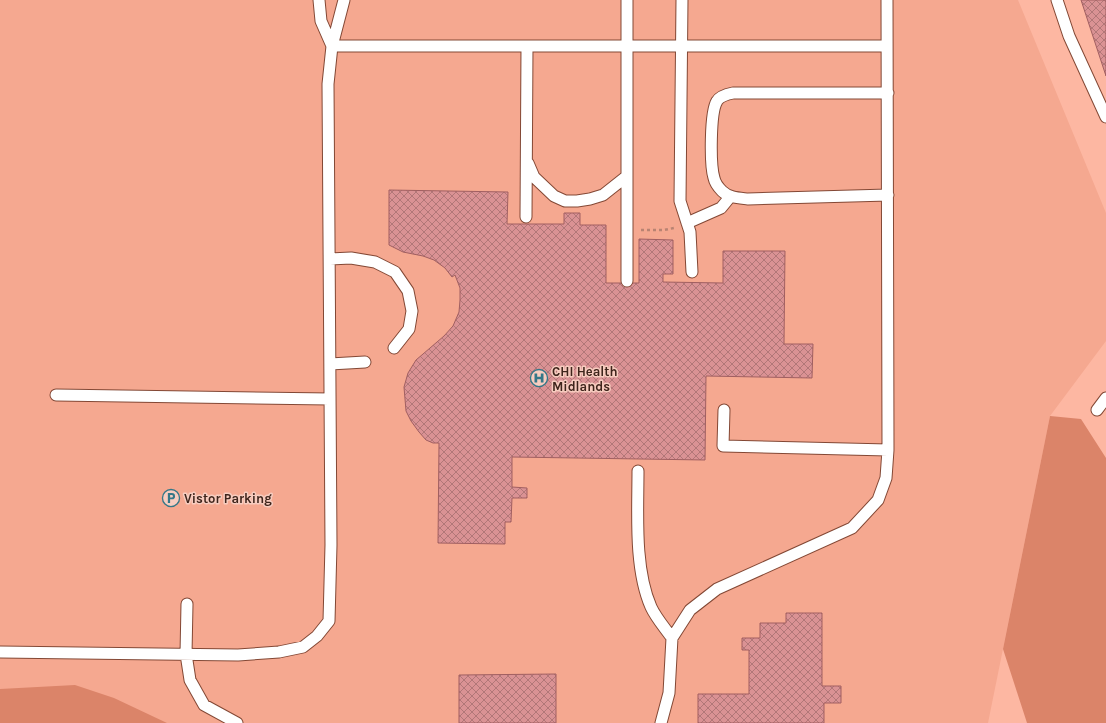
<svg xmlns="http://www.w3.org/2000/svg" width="1106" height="723" viewBox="0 0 1106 723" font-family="Karla,sans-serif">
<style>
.built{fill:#f5a890}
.green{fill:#db8469}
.building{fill:url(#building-cross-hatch);stroke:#a15f61}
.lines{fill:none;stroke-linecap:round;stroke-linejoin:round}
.service-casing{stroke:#834835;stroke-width:13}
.path{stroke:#b98372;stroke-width:2.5;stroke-dasharray:3 3;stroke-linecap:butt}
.service{stroke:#fff;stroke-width:11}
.labels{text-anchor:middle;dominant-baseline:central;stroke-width:3;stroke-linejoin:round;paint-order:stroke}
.poi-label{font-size:13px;font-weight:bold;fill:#3f251c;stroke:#f7ccbf;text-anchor:start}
</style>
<defs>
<pattern id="building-cross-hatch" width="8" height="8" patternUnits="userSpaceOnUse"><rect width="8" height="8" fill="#da9294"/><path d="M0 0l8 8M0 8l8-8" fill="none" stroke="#b27778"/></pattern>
</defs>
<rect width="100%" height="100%" fill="#fdb7a2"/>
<path class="built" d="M0,0H1018L1106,213V341L1050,416L988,723H0Z"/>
<path class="green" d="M1050,416L1081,419L1106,458V723H1027L1003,649Z
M75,685L114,698L167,723H0V689Z"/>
<path class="building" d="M1081,0H1106V76Z
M389,190L508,192L507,224H564V213H580V225H606V283H639V239L673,240V274H663V282L723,283V251H785L784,344H813L812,378L706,376L705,460L512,457V487L527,488V498H512L511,522H505V544L438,543L439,443H433L426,440L419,432L411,421L406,411L404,387L408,373L416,360L444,336L453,326L459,312L460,300V288L455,275L452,277L445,268L434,260L423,256L403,252L389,245Z
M786,613H822V686H841V703H824V723H698V694H749V650H742V638H760V623H786Z
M556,674V723H459V675Z"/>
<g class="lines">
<g class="service-casing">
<path id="service" d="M319,0L321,21L332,46
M627,0V281
M682,0L680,201L690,232L692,272
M1057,0L1069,36L1106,117
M332,46H887
M528,163L534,177L554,196L565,201H577L590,199L603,195L627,176
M888,195L748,199C739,198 729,198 722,191C719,188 715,183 714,178C710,165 710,112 717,101C720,96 728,94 733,93H888
M526,217L527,47
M687,223L721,208L730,197
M330,259L351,258L375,262L395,272L408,291L412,311L409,329L394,348
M330,364L365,362
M56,395L330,399
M724,410L723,446L888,450
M1097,410L1106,398
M638,471C638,513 634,568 651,607C656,618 665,628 672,638
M187,604L186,654L190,680L204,705L237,723
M0,652L238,655L279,652L303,647L317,636L329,621L331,545L328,84L332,46L344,0
M661,723L669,693L672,638L690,610L717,589L852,528L878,500L886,478L888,450L887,0"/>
</g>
<path class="path" d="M641,230H664L674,228"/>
<use href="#service" class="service"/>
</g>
<defs>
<g id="hospital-ring" transform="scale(0.9)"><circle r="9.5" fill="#f7ccbf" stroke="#357788" stroke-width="1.5"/><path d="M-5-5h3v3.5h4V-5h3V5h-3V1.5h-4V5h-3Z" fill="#357788"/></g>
<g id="parking-ring" transform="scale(0.9)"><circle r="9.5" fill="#f7ccbf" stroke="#357788" stroke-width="1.5"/><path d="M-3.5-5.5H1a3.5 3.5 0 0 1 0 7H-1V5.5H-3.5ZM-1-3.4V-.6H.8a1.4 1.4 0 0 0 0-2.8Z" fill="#357788"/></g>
</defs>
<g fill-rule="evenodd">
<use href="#hospital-ring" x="539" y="378"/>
<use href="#parking-ring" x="171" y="498"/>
</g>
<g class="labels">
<g class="poi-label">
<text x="552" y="371">CHI Health<tspan x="552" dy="15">Midlands</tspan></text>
<text x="184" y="498">Vistor Parking</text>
</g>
</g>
</svg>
